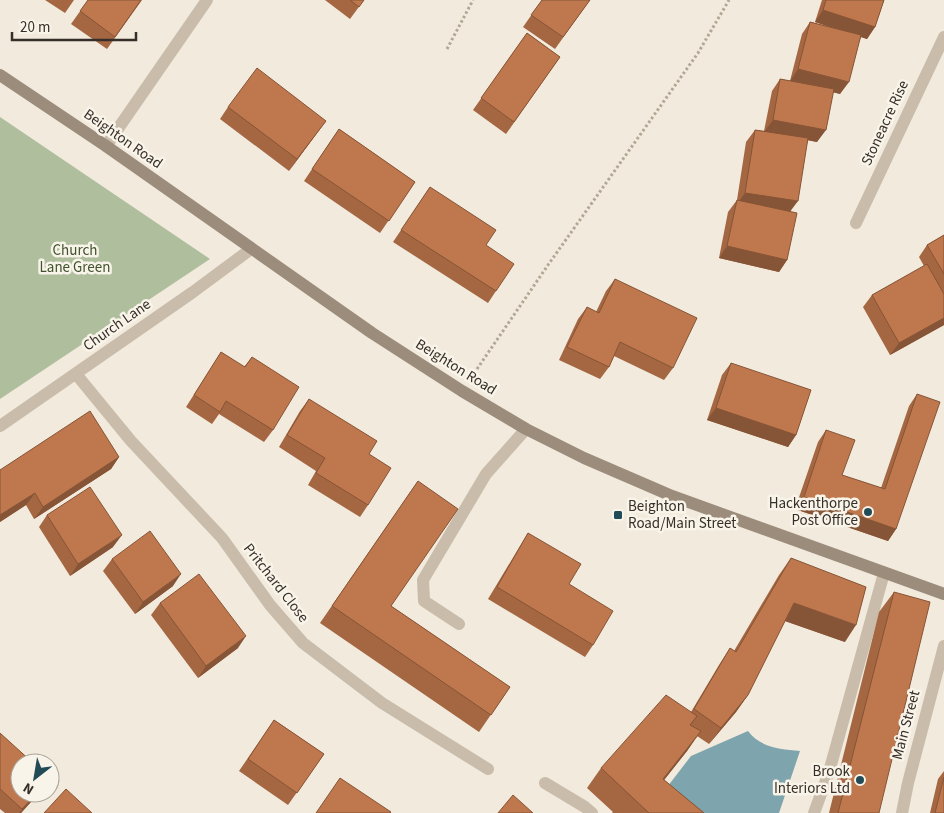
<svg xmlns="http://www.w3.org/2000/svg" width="944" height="813" viewBox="0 0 944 813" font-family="'Source Sans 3',sans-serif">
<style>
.green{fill:#afbf9e}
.water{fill:#7ea4ad}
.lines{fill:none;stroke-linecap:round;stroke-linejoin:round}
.path{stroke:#b4a694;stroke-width:3;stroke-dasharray:2.5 2.5;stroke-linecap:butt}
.lane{stroke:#c9bcaa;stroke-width:12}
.street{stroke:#c9bcaa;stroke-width:12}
.secondary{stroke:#9c8c7b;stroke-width:12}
.wall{fill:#a46742}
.shaded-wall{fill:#865436}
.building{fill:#bf784d;stroke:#865436}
.poi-dot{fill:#214b56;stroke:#f9f4e9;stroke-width:2}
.labels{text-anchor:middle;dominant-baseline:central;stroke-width:5;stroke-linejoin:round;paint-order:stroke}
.street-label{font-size:15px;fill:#362f29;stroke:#f9f4e9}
.park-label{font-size:15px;fill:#40532e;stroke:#f9f4e9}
.poi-label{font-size:15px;fill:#362f29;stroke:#f9f4e9;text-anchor:end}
</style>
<rect width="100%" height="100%" fill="#f1eadd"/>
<path class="green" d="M0,117L210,259L0,399Z"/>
<path class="water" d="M748,731C761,748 780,749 800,751L779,813H688L661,795L691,756Z"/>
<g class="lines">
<path class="path" d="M447,49L473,0
M477,369L548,265L698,53L729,0"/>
<path class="lane" d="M459,624L424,601L423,580L486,474L526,429
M545,783L585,807L592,813
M814,813L829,772L884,573"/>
<path class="street" d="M106,146L207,0
M856,223L944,37
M76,374L131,441L222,538L270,605L303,643L382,703L488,769
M0,426L193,292L251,249
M902,813L908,783L944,646"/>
<path class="secondary" d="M0,75L106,146L372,333L462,391L526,429L584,458L672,496L944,594"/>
</g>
<path class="wall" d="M45,0H74L65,13Z
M88,0H142L107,49L71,24Z
M325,0H364L350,19Z
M542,0H590L555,49L523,27Z
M822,0H884L875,27L867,39L861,37L840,94L833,92L817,142L808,140L790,212L787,260L779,272L719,258L728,212L737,200L746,142L755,130L764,131L772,91L780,79L790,81L802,34L810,22L833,28L815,22Z
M527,33L560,57L506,134L473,110Z
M228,107L326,121L289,171L220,119Z
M339,129L415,182L380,233L304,181Z
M430,187L496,291L488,303L393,242Z
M944,235V325L890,355L863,307L872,295L924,266L919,257L927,245Z
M615,279L673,368L664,380L614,356L609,367L600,379L559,360L578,319L587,307L596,312L606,291Z
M221,352L244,367L252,357L273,430L264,442L219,414L212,424L186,407Z
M731,363L796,435L788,447L707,420L722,375Z
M917,394L896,529L888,541L795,509L818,442L826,430L842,475L881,488L909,406Z
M309,399L369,454L368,505L360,517L308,485L316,471L279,447L300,411Z
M119,457L111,469L34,519L26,505L0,522V470Z
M418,481L391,606L510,687L479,732L320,623Z
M47,515L113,547L70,576L39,527Z
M528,533L569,584L593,645L585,657L488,599L520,546Z
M791,558L845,642L785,621L748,695L736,712L709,744L697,736L687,751L664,780L704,813H612L613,812L587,788L601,768L691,712L719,665L730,648L734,651L779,575Z
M112,559L173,586L135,614L103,571Z
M894,592L879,813H829L879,612Z
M160,603L238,648L198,678L151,615Z
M274,720L324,754L288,805L239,771Z
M0,733L39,793L21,813H5L0,809Z
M944,771V813H930L938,779Z"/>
<path class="shaded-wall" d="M823,10L875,27L867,39L815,22Z
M798,69L849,82L840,94L790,81Z
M773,120L826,130L817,142L764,132Z
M326,121L317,133L289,171L297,159Z
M745,193L798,201L789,213L736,205Z
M727,246L787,260L779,272L719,258Z
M944,318V325L890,355L899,343Z
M716,408L796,435L788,447L707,420Z
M119,457L111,469L34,519L43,507Z
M35,493L26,505L0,522V515Z
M804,497L896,529L888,541L795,509Z
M122,535L113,547L70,576L78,564Z
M181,574L173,586L135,614L143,602Z
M794,603L856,625L845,642L782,620Z
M246,636L238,648L198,678L206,666Z
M748,695L736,712L709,744L721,728Z
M701,731L687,751L649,799L663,779Z
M37,793H39L21,813H19Z"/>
<path class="building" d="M88,0H141L115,37L80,11Z
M350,0H364L359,7Z
M542,0H590L563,37L531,15Z
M826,0H884L875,27L823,10Z
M810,22L861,35L849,82L798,69Z
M527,33L560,57L514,122L481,98Z
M257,68L326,121L297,159L228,107Z
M780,79L834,89L826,130L773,120Z
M339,129L415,182L389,221L312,169Z
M755,130L808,138L798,201L745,193Z
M430,187L496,230L486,245L514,264L496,291L401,230Z
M737,200L797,213L787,260L727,246Z
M944,235V274L927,245Z
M927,264L944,294V318L899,343L872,295Z
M615,279L697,318L673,368L620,342L609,367L567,347L587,307L599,313Z
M221,352L245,367L252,357L299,387L273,430L226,401L220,412L194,395Z
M731,363L811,390L796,435L716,408Z
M917,394L940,402L896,529L804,497L826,430L855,440L842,475L885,489Z
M309,399L377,441L369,454L391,468L368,505L316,473L325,458L287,435Z
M90,411L119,457L43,507L35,493L0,515V470Z
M418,481L458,509L391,606L510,687L491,715L332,606Z
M90,487L122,535L78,564L47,515Z
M150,531L181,574L143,602L112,559Z
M528,533L581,564L569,584L613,611L593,645L497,587Z
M791,558L866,587L856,625L794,603L748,695L721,728L694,709L730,648L736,652Z
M199,574L246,636L206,666L160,603Z
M894,592L930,602L879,813H838Z
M666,695L697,716L690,725L701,731L663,779L704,813H649L601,768Z
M274,720L324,754L297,793L248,759Z
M0,733L33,763H20V793H37L22,809L0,789Z
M944,777V813H935Z
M340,778L391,812L390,813H316Z
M66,789L92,813H44Z
M513,795L533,813H498Z"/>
<g class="poi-dot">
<circle cx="868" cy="512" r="5"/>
<rect x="613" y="510" width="10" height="10" rx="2.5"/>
<circle cx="860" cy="780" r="5"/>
</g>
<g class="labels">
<g class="street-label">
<text transform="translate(885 123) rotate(-65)">Stoneacre Rise</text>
<text transform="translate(123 139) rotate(35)">Beighton Road</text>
<text transform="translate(117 325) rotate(-35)">Church Lane</text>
<text transform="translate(456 367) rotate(32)">Beighton Road</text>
<text transform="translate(276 583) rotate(52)">Pritchard Close</text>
<text transform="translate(906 725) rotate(-75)">Main Street</text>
</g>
<g class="park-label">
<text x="75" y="250">Church<tspan x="75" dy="17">Lane Green</tspan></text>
</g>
<g class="poi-label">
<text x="858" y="503">Hackenthorpe<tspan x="858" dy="17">Post Office</tspan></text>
<text x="628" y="506" text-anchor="start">Beighton<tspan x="628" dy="17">Road/Main Street</tspan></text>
<text x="850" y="771">Brook<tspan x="850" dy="17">Interiors Ltd</tspan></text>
</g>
</g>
<g transform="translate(35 778) rotate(211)"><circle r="24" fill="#f9f4e9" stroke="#aba59c"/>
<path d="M0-4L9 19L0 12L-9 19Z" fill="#214b56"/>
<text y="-8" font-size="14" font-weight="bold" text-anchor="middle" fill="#362f29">N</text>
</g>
<path d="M12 32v8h124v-8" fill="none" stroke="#362f29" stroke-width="2.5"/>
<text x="20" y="32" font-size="15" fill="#362f29" stroke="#f9f4e9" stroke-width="4" paint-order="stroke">20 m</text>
</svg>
